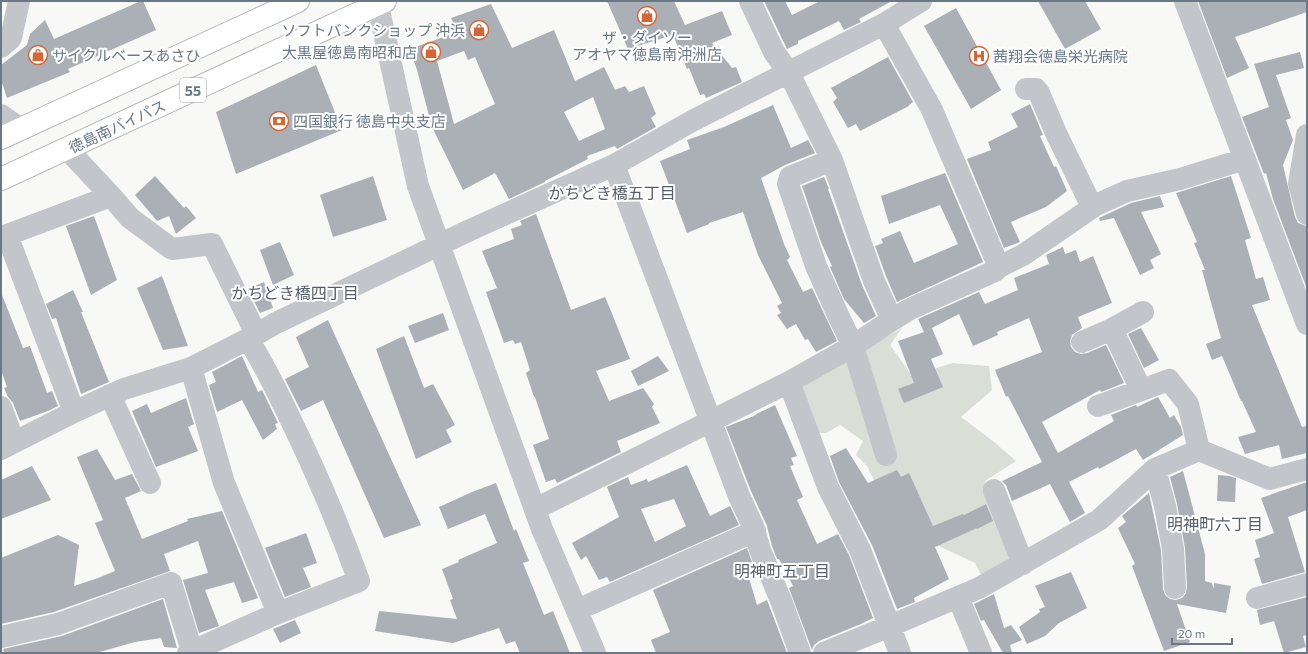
<svg xmlns="http://www.w3.org/2000/svg" width="1308" height="654" viewBox="0 0 1308 654" font-family="Commissioner,'Noto Sans JP',sans-serif">
<style>
.green{fill:#d9ded7}
.building{fill:#aab0b6;fill-rule:evenodd}
.lines{fill:none;stroke-linecap:round;stroke-linejoin:round}
.highway-casing{stroke:#b5b8bb;stroke-width:24}
.minor{stroke:#c2c5c9;stroke-width:22}
.highway{stroke:#fff;stroke-width:22}
.labels{text-anchor:middle;dominant-baseline:central;stroke-width:4;stroke-linejoin:round;paint-order:stroke}
.shield{fill:#fff;stroke:#97a0a9;stroke-width:1}
.shield-label{font-size:14px;font-weight:bold;fill:#6a7784}
.poi-label{font-size:15px;fill:#6a7784;stroke:#fff;text-anchor:start}
.street-label{font-size:15px;fill:#6a7784;stroke:#fff}
.neighbourhood-label{font-size:16px;fill:#57606a;stroke:#fff}
</style>
<rect width="100%" height="100%" fill="#f8f8f6"/>
<path class="green" d="M902,328L890,345L912,376L952,363L989,366L992,390L961,417L994,442L1016,461L985,481L1003,524L1015,559L984,581L975,563L939,546L895,542L886,504L867,466L856,455L863,441L840,425L826,433H819L800,386Z"/>
<path class="building" d="M141,1H143L156,30L68,69L70,72L7,98L1,80V65L27,45L30,34L45,20L54,39Z
M607,1H674L685,25L722,11L732,35L712,43L732,68L736,67L742,82L706,98L704,94L700,95L689,68L687,69L673,35L628,49Z
M764,1H785L792,15L820,1H892L859,19L861,22L844,30L839,21L798,41V44L787,49Z
M1038,1H1085L1101,29L1065,49Z
M1198,1H1307V12L1235,37L1249,68L1227,78Z
M491,4L512,48L554,30L575,81L604,67L615,90L625,86L629,92L644,86L656,114L651,118L656,127L617,149L615,146L587,156L588,159L545,181V182L509,199L495,173L463,190L432,127L417,70L410,49L457,32L451,18ZM464,51L468,60L475,57L495,104L454,124L437,61ZM593,97L605,129L579,141L564,112Z
M956,8L1001,90L971,109L924,26Z
M1300,52L1304,68L1276,75L1291,118L1286,120L1293,140L1283,165L1295,217L1298,223L1306,226L1307,230V289L1273,199L1266,173L1264,174L1242,117L1269,107L1254,64Z
M888,57L913,102L907,107L860,131L856,124L848,128L833,102L837,98L831,88Z
M316,65L342,130L236,174L216,112Z
M1030,104L1043,135L1040,136L1054,167L1056,166L1067,191L1046,207L1011,222L1020,242L1004,248L967,159L991,150L988,142L1018,127L1011,114Z
M773,105L791,148L808,140L815,153L785,165L761,178L784,244L790,257L787,260L803,292L812,288L837,341L816,352L808,339L805,340L796,324L787,329L777,315L781,313L777,306L782,303L758,255L743,212L709,223V224L687,233L660,161L690,149L687,140L724,127Z
M945,173L983,262L897,302L886,276L875,246L883,243L881,239L900,231L914,263L958,244L940,205L889,224L881,196Z
M155,176L184,208L186,206L196,218L176,234L169,216L157,221L135,195Z
M373,176L387,220L333,237L320,195Z
M1231,176L1251,238L1245,240L1256,279L1263,277L1270,300L1252,305L1302,427L1307,426V453L1282,459L1279,445L1245,454L1238,437L1256,432L1242,401H1241L1222,356L1212,360L1206,344L1221,338L1202,270H1205L1194,243L1197,242L1176,193Z
M824,177L829,189H828L862,285L876,316L864,323L844,299L830,267L832,266L821,242L802,186Z
M1160,196L1164,207L1141,212L1161,254L1150,260L1154,268L1140,275L1114,218L1100,221L1099,218L1131,203Z
M536,214L571,310L605,297L611,311L630,359L596,371L609,401L643,388L654,404L652,407L660,423L617,441L621,452L557,483L555,479L546,482L533,445L549,439L535,397H534L526,373L530,370L521,342L515,344L513,340L504,343L486,292L497,288L482,251L514,239L511,229L522,225L520,221Z
M94,216L117,280L91,295L66,226Z
M280,242L294,275L273,285L260,250Z
M1063,247L1065,254L1076,250L1080,262L1093,256L1112,303L1078,317L1082,328L1072,335L1070,341L1071,347L1075,352L1081,354L1087,353L1106,345L1124,383L1101,392L1100,390L1042,422L1058,453L1114,421L1111,415L1136,405L1137,407L1158,397L1170,418L1174,415L1181,427L1183,435L1143,460L1136,449L1099,469L1098,467L1069,482L1085,513L1070,522L1050,484L1012,501L1006,485L1002,481L1042,462L1008,396L1006,397L995,370L1042,352L1029,318L997,332L998,335L973,346L959,314L926,331L932,328L943,354L931,359L943,387L904,403L898,389L914,383L898,341L924,332L918,319L979,292L985,304L1018,290L1014,278L1049,264L1046,255Z
M162,276L188,346L163,350L137,288Z
M264,282L273,308L260,313L248,289Z
M73,290L83,312H81L109,382L81,394L56,318L52,319L46,304Z
M1,295H2L23,348L30,346L47,393L52,391L58,406L48,411L20,421L13,403L8,397L4,388L7,387L1,370Z
M443,313L449,330L415,343L408,326Z
M328,320L401,481L421,525L384,538L323,400L301,411L285,379L309,367L296,337Z
M1141,328L1159,360L1144,368L1128,334Z
M404,336L424,388L433,384L455,425L446,430L452,442L416,459L376,349Z
M242,356L258,392L262,390L278,423L275,424L277,429L263,440L242,400L217,412L209,385L216,382L212,372Z
M658,356L669,371L638,386L631,371Z
M186,398L194,424L188,427L198,451L156,467L132,411L147,404L151,413Z
M775,405L797,456L791,458L794,465L790,466L803,497L797,500L817,544L838,534L849,555L873,618L861,624L819,641L814,645L812,650L789,588L793,586L779,559H777L772,546L767,526L751,491L726,427L756,415V414Z
M846,448L868,483L897,470L901,477L909,473L933,526L963,514L964,515L986,504L993,521L977,529V528L935,547L949,579L914,598L915,602L897,609L872,545L839,482L830,456Z
M97,449L115,480L132,474L141,491L125,498L142,539L188,521L187,519L222,511L258,598L242,603L234,582L205,590L219,626L199,633L183,580L208,573L198,541L164,554L170,571L54,612L1,624V558L58,535L79,545L74,586L98,578L115,571L95,523L103,520L77,457Z
M687,465L710,516L730,506L739,525L610,582L607,577L599,580L586,556L581,560L572,543L619,517L607,487L628,477L631,485L647,479L648,482ZM674,499L686,526L655,542L641,509Z
M32,466L51,500L1,519V480Z
M1183,471L1205,554V581L1212,583L1214,589V583L1231,586L1226,613L1177,604L1190,642L1164,651L1132,566L1135,564L1118,528L1126,522L1122,516L1149,493L1161,550L1163,589L1165,595L1170,599L1176,600L1182,598L1186,593L1187,587L1185,548L1177,504L1170,477Z
M1218,475L1229,476L1236,478L1235,502L1217,501Z
M1307,482V510L1288,517L1305,572L1262,584L1254,559L1260,557L1255,540L1274,533L1261,498Z
M496,483L514,531L516,529L529,561L523,563L544,615L553,611L570,653H520L515,641L506,644L499,628L453,643L375,631L379,611L457,619L450,600L453,599L442,569L459,562L458,560L497,543L485,514L448,529L439,507L472,492Z
M306,533L317,563L303,568L311,587L285,597L265,548Z
M747,548L752,562L745,565L757,605L767,600L787,653H656L651,640L670,632L653,590Z
M1071,572L1087,608L1059,623L1045,636L1027,644L1019,627L1040,612L1039,609L1045,607L1035,586Z
M994,594L1004,628L1011,625L1022,640L1010,645L1012,653H1003L984,620L981,621L974,604Z
M1307,597V635L1303,636L1306,647L1284,653L1274,621L1260,625L1257,610Z
M163,599L177,648L164,647L161,638L135,642L96,653H4L3,649L62,636Z
M295,620L301,633L280,643L273,629Z"/>
<g class="lines">
<g class="highway-casing">
<path id="highway" d="M1,138L298,1
M1,179L385,1"/>
</g>
<path class="minor" d="M377,1L418,186L542,529L595,653
M750,1L774,52L789,73L832,160L790,177L788,184L816,266L838,315L853,346L886,455
M1185,1L1307,324
M884,24L921,1
M1,47L11,38L19,1
M1026,89H1036L1039,93L1056,133L1092,207
M1,115L21,129
M1307,135L1299,184L1307,214
M67,149L111,196L130,218L172,249L212,244L256,334
M832,160L874,281L892,320
M614,165L694,120L884,24L932,110L999,267L995,271L910,309L892,320L853,346L789,382
M7,235L111,196
M1,237L7,235L74,412
M999,267L1023,255L1096,205L1127,191L1180,179L1245,159
M1112,329L1141,390
M1082,342L1112,329L1143,312
M191,368L224,483L278,613
M110,395L150,483
M1098,406L1169,380L1188,404L1199,450
M1,407L14,442
M1,449L74,412L124,389L191,368L248,339L276,323L468,231L614,165L711,422L739,496L753,526L760,550L782,603L800,653
M1155,469L1165,506L1173,549L1175,588
M994,490L1023,564
M535,509L789,382L828,487L860,550L900,653
M958,597L981,653
M1257,598L1307,584
M577,610L755,531
M1,637L58,624L171,583L192,651
M188,653L278,613L359,581C338,523 314,467 287,412C275,387 263,363 248,339
M824,653L890,626L979,588L1099,520L1155,469L1199,450L1270,479L1307,469"/>
<use href="#highway" class="highway"/>
</g>
<defs>
<g id="shop-ring" transform="scale(1)"><circle r="9.5" fill="#fff" stroke="#d3673a" stroke-width="1.5"/><path d="M-5-2.5h2.3a2.7 3.5 0 0 1 5.4 0H5L5.5 6h-11ZM-1.5-2.5h3a1.5 2.3 0 0 0-3 0Z" fill="#d3673a"/></g>
<g id="hospital-ring" transform="scale(1)"><circle r="9.5" fill="#fff" stroke="#d3673a" stroke-width="1.5"/><path d="M-5-5h3v3.5h4V-5h3V5h-3V1.5h-4V5h-3Z" fill="#d3673a"/></g>
<g id="bank-ring" transform="scale(1)"><circle r="9.5" fill="#fff" stroke="#d3673a" stroke-width="1.5"/><path d="M-6-4H6V4H-6ZM0-2.3a2.3 2.3 0 1 0 0 4.6a2.3 2.3 0 1 0 0-4.6Z" fill="#d3673a"/></g>
</defs>
<g fill-rule="evenodd">
<use href="#shop-ring" x="647" y="16"/>
<use href="#shop-ring" x="479" y="30"/>
<use href="#shop-ring" x="431" y="52"/>
<use href="#shop-ring" x="38" y="55"/>
<use href="#hospital-ring" x="979" y="56"/>
<use href="#bank-ring" x="279" y="121"/>
</g>
<g class="labels">
<rect class="shield" x="180" y="78" width="26" height="24" rx="3"/>
<g class="shield-label">
<text x="193" y="90">55</text>
</g>
<g class="poi-label">
<text x="465" y="30" text-anchor="end">ソフトバンクショップ 沖浜</text>
<text x="647" y="37" text-anchor="middle">ザ・ダイソー<tspan x="647" dy="17">アオヤマ徳島南沖洲店</tspan></text>
<text x="417" y="52" text-anchor="end">大黒屋徳島南昭和店</text>
<text x="52" y="55">サイクルベースあさひ</text>
<text x="993" y="56">茜翔会徳島栄光病院</text>
<text x="293" y="121">四国銀行 徳島中央支店</text>
</g>
<g class="street-label">
<text transform="translate(117 126) rotate(-25)">徳島南バイパス</text>
</g>
<g class="neighbourhood-label">
<text x="612" y="192">かちどき橋五丁目</text>
<text x="295" y="292">かちどき橋四丁目</text>
<text x="1215" y="523">明神町六丁目</text>
<text x="782" y="570">明神町五丁目</text>
</g>
</g>
<rect width="1308" height="654" fill="none" stroke="#6a7784" stroke-width="4"/>
<path d="M1172 638v6h60v-6" fill="none" stroke="#6a7784" stroke-width="2"/>
<text x="1178" y="638" font-size="12" fill="#6a7784" stroke="#ffffff" stroke-width="3" paint-order="stroke">20 m</text>
</svg>
